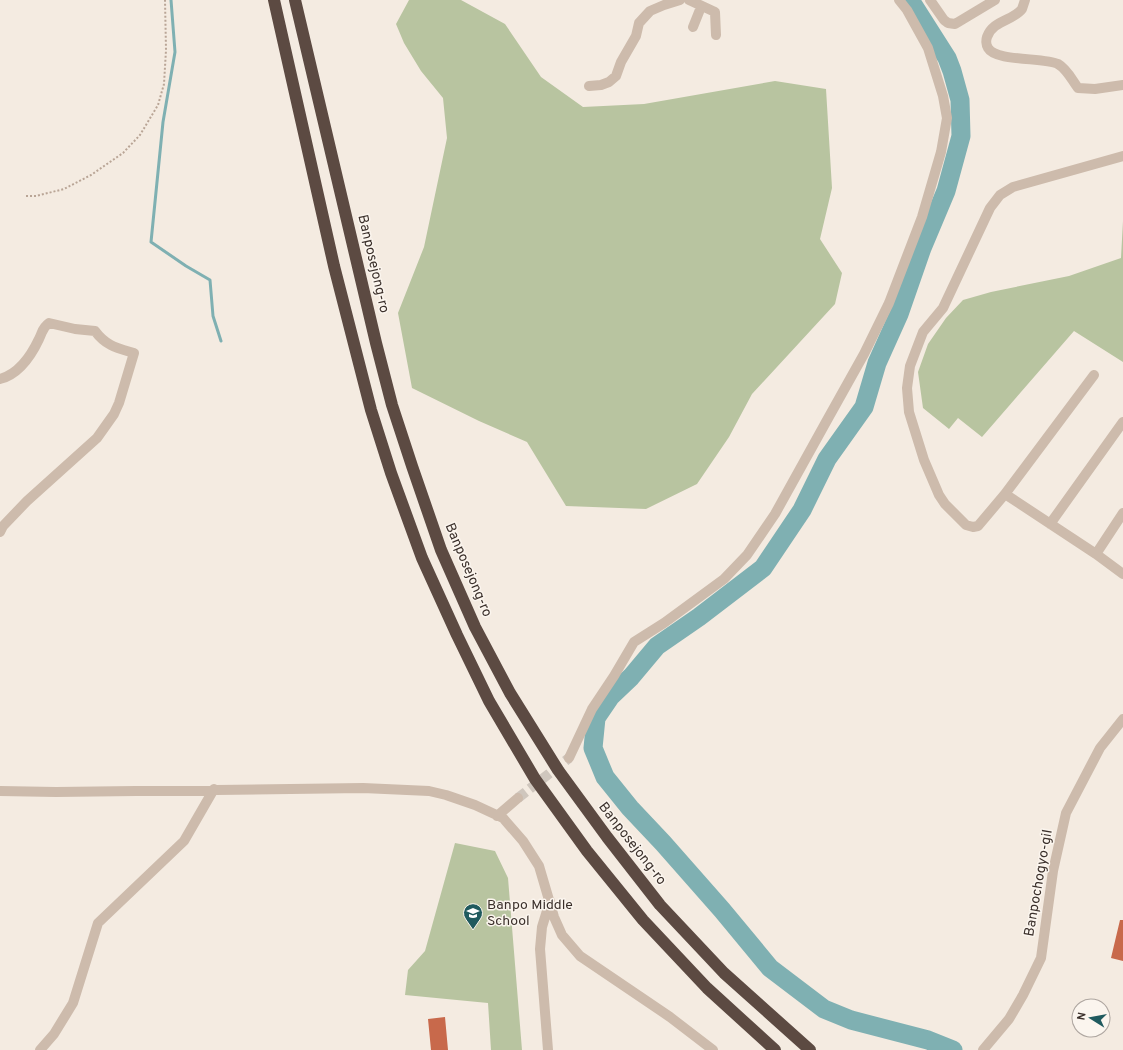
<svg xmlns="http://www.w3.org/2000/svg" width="1123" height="1050" viewBox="0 0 1123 1050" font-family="Overpass,sans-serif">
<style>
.green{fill:#b8c4a0}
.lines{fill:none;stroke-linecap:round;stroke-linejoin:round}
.stream{stroke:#7fb0b2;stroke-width:3}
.river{stroke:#7fb0b2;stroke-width:19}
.building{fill:#c8694b}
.minor-tunnel{stroke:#cfc6bd;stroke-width:10;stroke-dasharray:10 5;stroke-linecap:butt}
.path{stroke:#b9a596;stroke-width:2;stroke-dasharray:2 2;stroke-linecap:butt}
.minor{stroke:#cdbbac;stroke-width:10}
.highway{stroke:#5c4a42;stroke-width:12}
.labels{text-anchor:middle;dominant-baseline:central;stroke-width:3;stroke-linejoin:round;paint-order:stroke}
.street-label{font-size:14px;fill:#3b302b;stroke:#fbf5ee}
.poi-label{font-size:14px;fill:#3b302b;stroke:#fbf5ee;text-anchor:start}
</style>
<rect width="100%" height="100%" fill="#f4ebe1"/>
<path class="green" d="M409,0H461L505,24L541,77L583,107L644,104L775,81L826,89L832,188L820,239L842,273L835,304L752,394L729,437L697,484L646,509L566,506L527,442L479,421L412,388L398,313L424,247L447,138L443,98L421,71L404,43L396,24Z
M1123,221V362L1074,331L982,437L958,418L949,429L923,408L918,372L928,344L946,318L963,300L991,292L1069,276L1121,258Z
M455,843L495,851L508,878L522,1050H491L488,1003L405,995L408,970L425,951Z"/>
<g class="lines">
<path class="stream" d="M171,0L175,52L163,122L151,242L186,266L210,280L213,316L221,341"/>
<path class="river" d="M910,0L947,58L952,71L960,100L961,136L946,191L922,248L899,314L877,363L864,407L827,459L802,510L763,568L699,617L657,646L631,677L611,696L596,718L593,748L605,777L630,808L663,843L722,910L770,968L824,1009L851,1020L928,1040L953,1050"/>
</g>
<path class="building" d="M1120,920H1123V961L1111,958Z
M445,1017L448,1050H431L428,1019Z"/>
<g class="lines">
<path class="minor-tunnel" d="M518,798L569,758"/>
<path class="path" d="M26,196H36L64,189L91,175L123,153L140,135L158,105L164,84L166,50L165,0"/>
<path class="minor" d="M689,0L715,12L716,35
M930,0L944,20L948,23L955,24L995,0
M1025,0C1024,3 1023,6 1022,9C1013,21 993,20 987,37C986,40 986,45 988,48C996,62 1045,57 1058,64C1067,69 1072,80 1078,88L1095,89L1123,85
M693,27L701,7
M589,86L601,85L609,82L616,76L621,62L636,36L639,23L650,11L664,5L680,0
M1094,375L1005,494L978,526L973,527L966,525L945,504L939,495L924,460L909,412L907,388L910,366L923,332L943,308L990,208L1000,195L1013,187L1123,156
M0,379C19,374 31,356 39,339C43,331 42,328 49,323L75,329L95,331C106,346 117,348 134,353L119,403L114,414L97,438L27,501L3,526L0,532
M1005,494L1096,554L1123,574
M1050,524L1123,422
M1096,554L1123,513
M569,758L592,709L614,676L634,642L664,623L724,579L747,555L775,514L826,422L864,354L889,303L922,217L941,152L947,118L943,96L928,48L907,10L899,0
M0,791L56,792L363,788L429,791L446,795L475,805L503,818L523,841L539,866L554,917L562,935L580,956L670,1017L713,1050
M497,816L518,798
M40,1050L54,1034L73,1003L98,923L184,841L214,789
M548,1050L540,949L542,927L550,901
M983,1050L1009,1019L1023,995L1041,958L1053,871L1066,813L1100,748L1123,719"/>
<path class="highway" d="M274,0L334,266L371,410L391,473L422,558L457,635L489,701L535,779L587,851L643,920L707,988L775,1050
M295,0L376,343L392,405L412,466L441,550L475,627L510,693L558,770L607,837L660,905L724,973L810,1050"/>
</g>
<defs>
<g id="school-pin" transform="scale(1)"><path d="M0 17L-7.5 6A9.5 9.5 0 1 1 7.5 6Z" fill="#1f5a5e" stroke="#fbf5ee"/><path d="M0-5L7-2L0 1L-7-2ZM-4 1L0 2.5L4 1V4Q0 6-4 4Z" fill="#fff"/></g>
</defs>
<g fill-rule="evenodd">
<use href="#school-pin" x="473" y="913"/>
</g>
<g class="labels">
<g class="street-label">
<text transform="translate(373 264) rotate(77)">Banposejong-ro</text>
<text transform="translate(468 570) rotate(67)">Banposejong-ro</text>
<text transform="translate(632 844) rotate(52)">Banposejong-ro</text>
<text transform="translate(1039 883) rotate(-80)">Banpochogyo-gil</text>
</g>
<g class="poi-label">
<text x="487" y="905">Banpo Middle<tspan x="487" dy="16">School</tspan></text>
</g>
</g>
<g transform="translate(1091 1018) rotate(281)"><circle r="19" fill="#fbf5ee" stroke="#aea6a0"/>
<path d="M0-3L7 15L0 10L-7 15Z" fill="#1f5a5e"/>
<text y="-6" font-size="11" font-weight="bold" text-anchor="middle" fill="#3b302b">N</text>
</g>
</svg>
